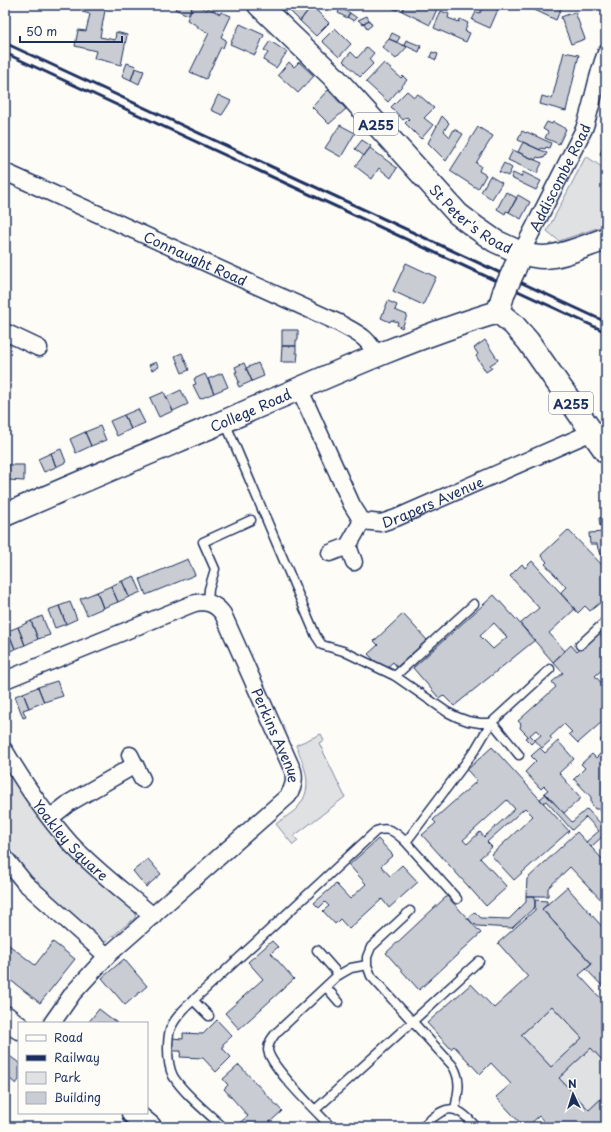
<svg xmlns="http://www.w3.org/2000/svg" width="611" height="1132" viewBox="0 0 611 1132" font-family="'Playpen Sans',sans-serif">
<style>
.green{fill:#e0e1e3;stroke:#7e88a0}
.building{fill:#c9ccd3;stroke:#1b2f5e;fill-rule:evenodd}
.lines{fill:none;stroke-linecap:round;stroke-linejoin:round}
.lane-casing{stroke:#1b2f5e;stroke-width:11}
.street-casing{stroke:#1b2f5e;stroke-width:19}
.secondary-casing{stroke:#1b2f5e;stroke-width:25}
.primary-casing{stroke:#1b2f5e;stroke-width:25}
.lane{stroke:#fdfcf7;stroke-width:8}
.street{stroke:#fdfcf7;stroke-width:16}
.secondary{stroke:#fdfcf7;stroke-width:22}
.primary{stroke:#fdfcf7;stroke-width:22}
.rail{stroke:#1b2f5e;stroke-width:3}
.primary-bridge-casing{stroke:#1b2f5e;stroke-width:25;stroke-linecap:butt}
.primary-bridge{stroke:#fdfcf7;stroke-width:22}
.labels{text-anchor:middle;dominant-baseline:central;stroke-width:3.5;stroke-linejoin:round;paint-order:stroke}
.shield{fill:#fdfcf7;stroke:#5f6c8c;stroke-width:1}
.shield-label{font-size:13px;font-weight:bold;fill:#1b2f5e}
.street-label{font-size:14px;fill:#1b2f5e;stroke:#fdfcf7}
</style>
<rect width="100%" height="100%" fill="#fdfcf7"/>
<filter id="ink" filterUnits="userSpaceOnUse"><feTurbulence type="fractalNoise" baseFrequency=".025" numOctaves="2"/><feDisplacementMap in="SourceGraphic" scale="8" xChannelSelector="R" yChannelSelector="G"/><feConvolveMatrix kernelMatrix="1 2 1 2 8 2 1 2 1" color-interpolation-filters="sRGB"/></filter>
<g filter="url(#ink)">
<path class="green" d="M586,156L606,170V225L559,241L547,231Z
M321,734L324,740L319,743L345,797L294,836L298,841L293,845L276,824C282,819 293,813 298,807C315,786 304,767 296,745Z
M5,765L16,784L43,822L132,907L136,913L135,918L103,944L35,887L5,850Z
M552,1006L582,1038L551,1067L521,1035Z
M591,1048L606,1064V1094L589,1110L559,1078Z"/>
<path class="building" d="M84,5H106L100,37L115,40L116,32L127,35L121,65L94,58L96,51L75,46L78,30L86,31L90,14L82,12Z
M177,5H193L188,15L175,9Z
M193,5H197L207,10L208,8L220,14L221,12L231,16L221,37L226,40L223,48L221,47L206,79L190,72L209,33L198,28V26L187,20Z
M275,5H287L290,7L283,14Z
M292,5H312L300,21L288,9Z
M312,5H315L320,8L317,11L329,23L316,36L300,21Z
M385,5H400L397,10Z
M405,5H428L437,9L430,25L402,11Z
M484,5H500L490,28L472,20L476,12L480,13Z
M524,5H561L562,6L556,20Z
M340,8L350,13L347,18L338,13Z
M441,11L449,14L448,18L459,22L460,19L468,23L465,31L470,33L466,42L434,28Z
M575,12L585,39L571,44L561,17Z
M350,13L357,18L354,21L347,17Z
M367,16L369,20L363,24L358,20Z
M369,20L372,25L367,29L364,23Z
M240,24L264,35L255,55L230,44Z
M335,28L351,44L339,57L322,41Z
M392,33L400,37L397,42L389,39Z
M389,39L407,47L396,59L382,47Z
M406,40L421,46L419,52L404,45Z
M270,41L287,52L276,68L263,60L268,53L264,50Z
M367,47L374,53L369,59L373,64L360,77L343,61L351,52L357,58Z
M432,52L438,54L436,60L430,57Z
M564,52L579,55L566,111L540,104L542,96L552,99Z
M289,62L294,67L299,62L314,76L298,93L278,75Z
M127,63L136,66L131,80L122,76Z
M384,63L401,78L403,76L407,80L388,102L366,82Z
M135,68L144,71L139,84L131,80Z
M328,90L346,109L329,124L312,107Z
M407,91L414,97L418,94L434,108L424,118L433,125L421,139L405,123L409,119L407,117L403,120L391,107Z
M218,95L231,101L222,115L211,110Z
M442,116L449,123L444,131L450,137L454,129L463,134L446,161L428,143Z
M547,122L552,124L553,122L566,129L559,144L545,138L548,132L543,129Z
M340,125L355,133L341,157L325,148Z
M478,127L493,136L476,163L481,166L479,171L486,175L478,189L450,171Z
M522,131L526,133L527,132L551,143L549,148L546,147L545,149L541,148L540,150L518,140Z
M362,140L371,146L364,156L355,149Z
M606,140V157L600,154Z
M523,142L547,153L544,158L541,157L540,158L537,157L535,160L518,152Z
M370,148L397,168L391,178L379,168L372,179L355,166Z
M513,150L542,163L537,173L508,160Z
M504,163L512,168L508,176L499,172Z
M523,172L541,181L536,190L511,178L513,173L521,177Z
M490,176L502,183L492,199L481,192Z
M506,192L517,198L509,212L506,211L505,214L497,209Z
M518,195L530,202L521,219L509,212Z
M406,263L436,277L423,305L393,291Z
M388,301L397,305L395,310L407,315L402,328L397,325L398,322L391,320L390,322L381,318Z
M282,330H298V340H296V346H282Z
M485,340L498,360L490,365L492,368L486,372L476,356L478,354L474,348Z
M282,346H296V353H298L297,362H281Z
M182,353L189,370L182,373L175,356Z
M156,362L159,367L152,370L149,365Z
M244,363L252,381L239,387L237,383L239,382L235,372H237L235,367Z
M258,363L264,376L252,381L246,368Z
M222,373L228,387L214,393L208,379Z
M205,374L214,393L200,399L193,385L196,384L194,379Z
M181,390L188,404L173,411L166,397Z
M164,392L173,411L159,417L150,398Z
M138,409L145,423L131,429L124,415Z
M124,415L131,429L117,436L110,421Z
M100,426L106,440L91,446L85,432Z
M85,432L91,446L76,453L70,439Z
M61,449L66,462L56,467L51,453Z
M51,453L56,467L44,472L38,459Z
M5,465H8V480H5Z
M8,465H24V481L8,480Z
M606,517V561L598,549L597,544H590L589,533L604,532V526H600L599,518Z
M568,530L606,569V598L590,611L585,606L578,613L560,593L566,587L545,564L547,562L541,555Z
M188,559L195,575L146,595L140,579Z
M532,561L575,609L549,633L565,651L553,662L520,624L539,608L510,576L522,564L525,568Z
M134,576L141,592L129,597L122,581Z
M122,581L129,597L118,602L111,586Z
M111,586L118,602L103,608L97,592Z
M97,592L103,608L87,615L80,599Z
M494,595L535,640L454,706L443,695L439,698L413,668ZM494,623L507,637L493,649L480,636Z
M70,602L77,619L66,624L59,606Z
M59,606L66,624L55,628L48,610Z
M403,614L427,640L397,667L393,662L384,670L368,654L378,645L374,641Z
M42,616L50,635L38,639L31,621Z
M31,621L38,639L25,645L18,627Z
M18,627L25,645L15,649L8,631Z
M8,631L15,649L5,653V632Z
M598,632L606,641V666L595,676L606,688V724L603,721L578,743L569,734L572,732L564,724L550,737L552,739L542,748L535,740L531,744L525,738L528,736L520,728L521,724L518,721L556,687L552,682L563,673L553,662L571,645L577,652ZM536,730L541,735L535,740L530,735Z
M57,681L63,696L44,702L38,687Z
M38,687L44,702L29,708L23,693Z
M23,693L29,708L23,710L26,717L23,718L15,696Z
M606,734V744L605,745L600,740Z
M558,741L574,759L559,773L581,798L564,813L544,793L548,790L544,786L541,789L525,772L536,761L531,756L540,748L545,753Z
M492,747L569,831L514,880L491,855L533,816L525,808L487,842L492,847L480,858L507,887L486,906L422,835L436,823L433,820L477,781L467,770ZM507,800L515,809L484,837L480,832L467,844L463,840Z
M606,748V807L601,812L599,809H595L591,803V797L574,779L585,768L581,764L592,754L596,758Z
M546,794L572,822L587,809L603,826L606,823V833L591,847L586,842L599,831L586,817L572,830L546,801L543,803L540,799Z
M577,832L606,863V905L570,867L548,888V896H526L527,879Z
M378,839L393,855L381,866L390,876L402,865L418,882L389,908L382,899L349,929L340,919L335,924L323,911L329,906L325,902L319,908L314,903L336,884L350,899L366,884L349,865Z
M148,859L161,874L146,887L133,871Z
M567,887L606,931V990L586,969L592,964L542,909Z
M447,896L481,933L419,990L386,953Z
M526,896H535V907L512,928L477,926L475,924L474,925L468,918L475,912L481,918L509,919L526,902Z
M535,900L547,901V905L542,909L592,964L579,975L606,1004V1064L591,1048L559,1078L589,1110L606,1094V1127H549L539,1116L527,1127H524L496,1097L511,1084L491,1063L480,1074L454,1046L451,1049L427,1023L471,984L494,1008L528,977L498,943L535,910ZM552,1006L582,1038L551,1067L521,1035Z
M272,941L278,947L271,953L294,979L239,1029L225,1013L263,979L248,962Z
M5,942L35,965L53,942L75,959L40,1003L5,976Z
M124,959L147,986L125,1005L102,978Z
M99,1009L117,1023H88Z
M217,1020L232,1036L223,1044V1049L231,1057L216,1072L203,1058L180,1057L181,1051H171L172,1038L183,1039V1033L203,1034Z
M7,1054L19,1063V1080L16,1084L5,1075V1057Z
M239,1065L282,1111L270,1122L276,1127H241L238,1124L248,1116L224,1089L228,1085L223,1079Z"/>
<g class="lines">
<g class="lane-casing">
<path id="lane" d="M225,422L316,636L322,645L343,651L395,676L447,712L457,717L468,721L480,723H491L497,728L519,755
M208,602L209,589L215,569L203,542L251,520
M580,645L606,621
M395,676L474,604
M406,842L461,769L475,750L491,723L550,669
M410,911L371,947L367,957V965L371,976L453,1066C462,1082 458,1093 455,1109
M317,950L339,975
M326,987L339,1002
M193,1000L209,1016
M315,1110L479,961
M223,1127C208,1113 183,1093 173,1076C169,1068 168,1057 168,1049C168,1043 168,1036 170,1030C175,1016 188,1005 199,995L376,831C390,826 396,833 406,842L457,899
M331,1127C318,1113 270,1067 268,1050C268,1043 272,1038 276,1033L337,976L351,968L367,965
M422,1127C445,1106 454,1101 476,1127"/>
</g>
<g class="street-casing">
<g id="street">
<path id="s1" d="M5,172L339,323C356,333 368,336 376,356"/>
<path id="s2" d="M521,253L584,129C593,104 596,77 606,53"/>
<path d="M5,332L39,348"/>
<path id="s3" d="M299,388L352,505L362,521L381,523L396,518L592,432"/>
<path d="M348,546L362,521"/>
<path d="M330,553L348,546L354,562"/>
<path id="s4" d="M5,680L192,604C205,600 215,603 223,614L293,771C295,780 294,787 288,796L107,956L73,993L52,1023"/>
<path id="s5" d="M5,751C24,783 45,815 70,843C95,870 125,892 153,916"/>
<path d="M130,755L142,779"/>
<path d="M50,818L69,803L135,765"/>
<path d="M5,858L25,883L107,956"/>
</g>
</g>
<g class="secondary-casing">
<g id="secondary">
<path d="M521,253C528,255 535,257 543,257C562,257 587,245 606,239"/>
<path id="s6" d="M5,515C78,483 152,452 225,421C315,382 405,340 498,312"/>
</g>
</g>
<g class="primary-casing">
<g id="primary">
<path id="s7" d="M259,5L333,76L458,214L475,227L495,241L521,253L514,270"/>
<path d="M504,292L498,312L513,324L528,341L606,452"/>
<path d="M5,1017L19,1028"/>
<path d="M133,1113L150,1127"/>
</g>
</g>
<use href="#lane" class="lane"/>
<use href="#street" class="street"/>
<use href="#secondary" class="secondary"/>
<use href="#primary" class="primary"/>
<path class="rail" d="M5,43L606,322
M5,53L606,332"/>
<g class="primary-bridge-casing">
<path id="primary-bridge" d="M504,292L514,270"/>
</g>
<use href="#primary-bridge" class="primary-bridge"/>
</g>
</g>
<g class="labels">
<g class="shield">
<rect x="354" y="113" width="44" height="22" rx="3"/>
<rect x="549" y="392" width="44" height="22" rx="3"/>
</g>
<g class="shield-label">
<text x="376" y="124">A255</text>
<text x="571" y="403">A255</text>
</g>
<g class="street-label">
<text stroke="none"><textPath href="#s2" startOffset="85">Addiscombe Road</textPath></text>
<text stroke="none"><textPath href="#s7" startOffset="302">St Peter's Road</textPath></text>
<text stroke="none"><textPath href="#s1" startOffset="209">Connaught Road</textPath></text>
<text stroke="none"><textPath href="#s6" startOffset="267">College Road</textPath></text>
<text stroke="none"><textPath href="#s3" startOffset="222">Drapers Avenue</textPath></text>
<text stroke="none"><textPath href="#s4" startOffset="370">Perkins Avenue</textPath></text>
<text stroke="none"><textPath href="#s5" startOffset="111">Yoakley Square</textPath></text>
</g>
</g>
<rect width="611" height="1132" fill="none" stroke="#fdfcf7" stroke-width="20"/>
<rect x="10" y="10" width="591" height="1112" fill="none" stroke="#1b2f5e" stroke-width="1.5" filter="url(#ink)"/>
<rect x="18" y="1022" width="130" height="92" fill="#fdfcf7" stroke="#a3aaba"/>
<rect x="26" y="1035" width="20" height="6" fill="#fdfcf7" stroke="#a3aaba"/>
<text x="54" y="1042" font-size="12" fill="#1b2f5e">Road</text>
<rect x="26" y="1055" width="20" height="6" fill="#1b2f5e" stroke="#a3aaba"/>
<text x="54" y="1062" font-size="12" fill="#1b2f5e">Railway</text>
<rect x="26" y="1072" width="20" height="12" fill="#e0e1e3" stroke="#a3aaba"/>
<text x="54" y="1082" font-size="12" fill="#1b2f5e">Park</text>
<rect x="26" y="1092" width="20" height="12" fill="#c9ccd3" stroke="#a3aaba"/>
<text x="54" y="1102" font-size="12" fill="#1b2f5e">Building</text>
<g transform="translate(573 1094) rotate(356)" stroke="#fdfcf7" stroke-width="3" paint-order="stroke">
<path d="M0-3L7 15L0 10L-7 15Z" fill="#1b2f5e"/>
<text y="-6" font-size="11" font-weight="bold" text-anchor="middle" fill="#1b2f5e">N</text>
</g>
<path d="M20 36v6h102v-6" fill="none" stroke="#1b2f5e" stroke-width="2"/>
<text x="26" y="36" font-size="12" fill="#1b2f5e" stroke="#fdfcf7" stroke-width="3" paint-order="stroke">50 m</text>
</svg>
